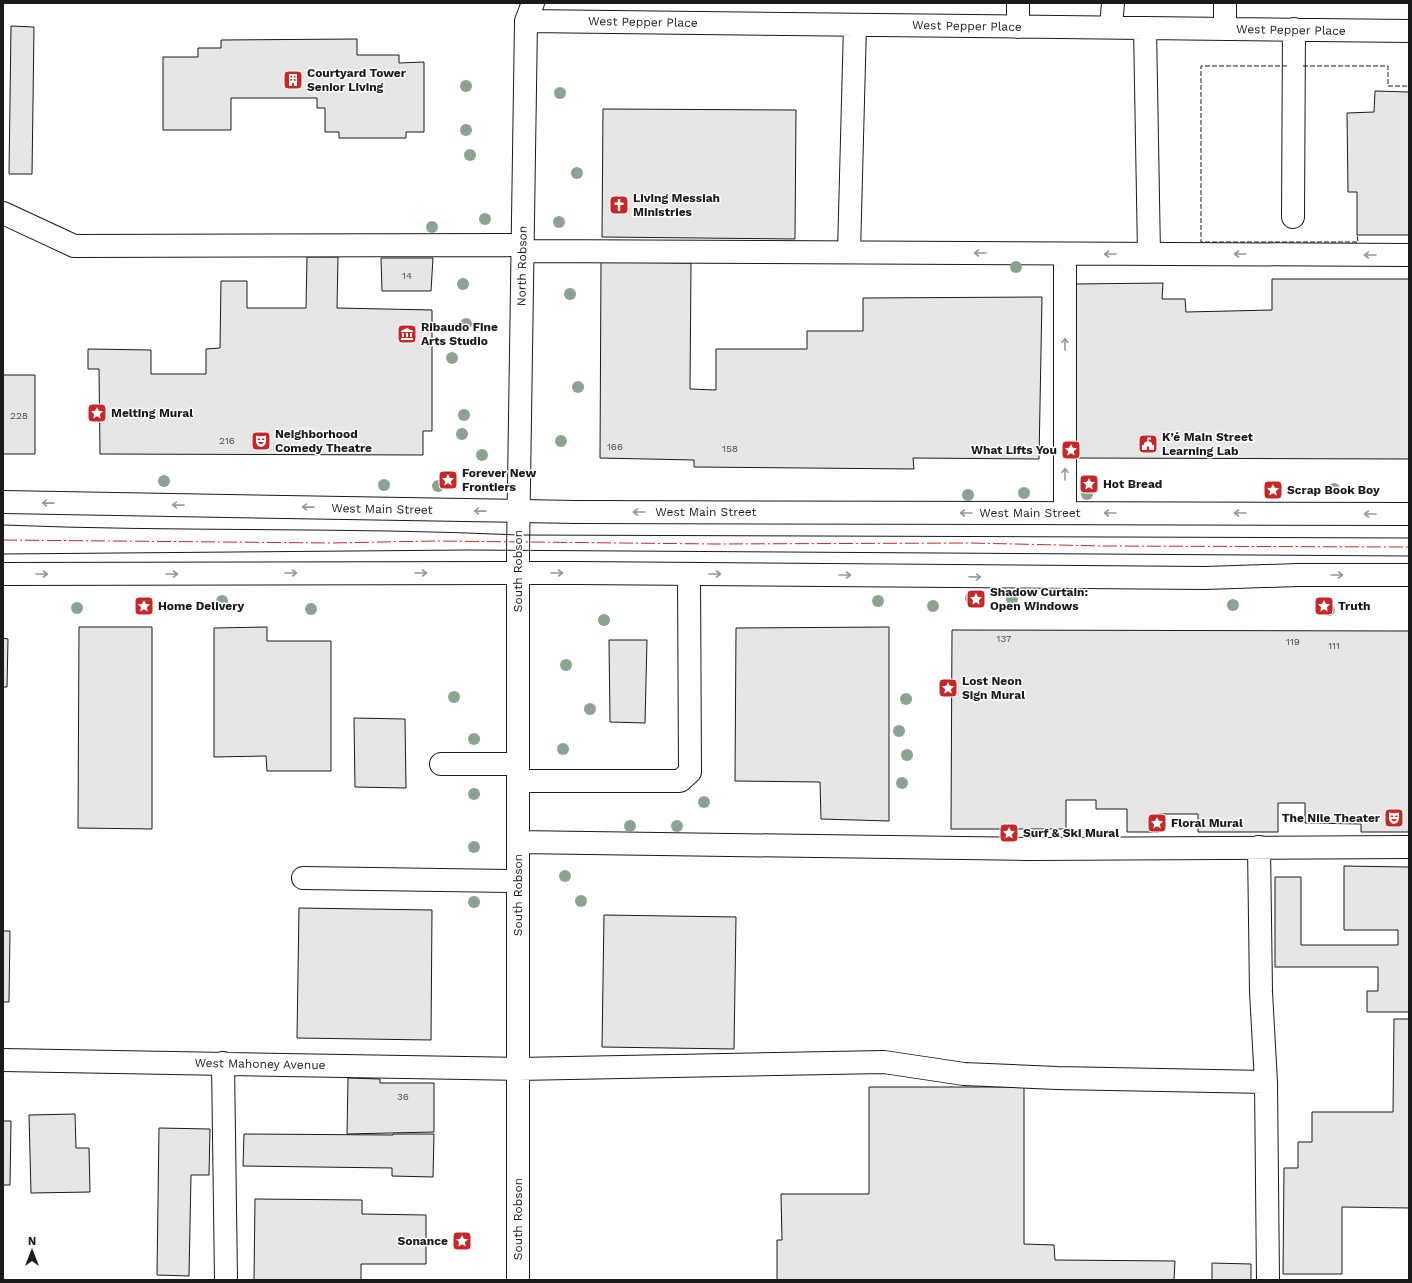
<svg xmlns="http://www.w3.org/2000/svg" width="1412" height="1283" viewBox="0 0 1412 1283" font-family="'Work Sans',sans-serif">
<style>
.building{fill:#e6e6e6;stroke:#1a1a1a}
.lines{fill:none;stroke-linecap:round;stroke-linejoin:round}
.minor-casing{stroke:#1a1a1a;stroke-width:24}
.major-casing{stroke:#1a1a1a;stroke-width:24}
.minor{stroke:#fff;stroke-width:22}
.major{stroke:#fff;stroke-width:22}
.tram{stroke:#1a1a1a;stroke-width:1}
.fence{stroke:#1a1a1a;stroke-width:1;stroke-dasharray:5 2;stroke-linecap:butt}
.power{stroke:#c62828;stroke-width:1;stroke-dasharray:14 3 2 3;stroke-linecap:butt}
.tree{fill:#8aa48f}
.oneway{stroke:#989898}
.labels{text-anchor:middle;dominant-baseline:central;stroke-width:3;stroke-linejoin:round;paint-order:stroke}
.number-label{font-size:10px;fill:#4d4d4d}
.street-label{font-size:12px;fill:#1a1a1a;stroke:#fff}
.poi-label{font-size:12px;font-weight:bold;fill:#1a1a1a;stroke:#fff;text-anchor:start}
</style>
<rect width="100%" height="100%" fill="#fff"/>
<path class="building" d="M11,26L34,27L32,174H9Z
M357,39V55H399V63L424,62V132H406V138H339V132H325V108H317V98H231V130H163V57H198V48H221V40Z
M1375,91L1409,92V235H1357V192H1348L1347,113L1374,112Z
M603,109L796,110L795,239L602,237Z
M307,257H338L337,308L432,310V431H423V455L100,454L99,369H88V349L151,350V374H206V349L220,348L221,281H247V308H306Z
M381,258H433L431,291H382Z
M601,262L691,263L690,389L716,390V349H807V331H863V298L1042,297L1039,459L913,458L914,469L694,467V460L600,458Z
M1272,279H1409V459L1073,458L1075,284L1163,283L1162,299H1185L1186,312L1272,310Z
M3,375H35V454H3Z
M79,627H152V829L78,828Z
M267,627V641H331V771H267L266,756L214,757V628Z
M889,627V821L821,819L820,782L735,781L736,628Z
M952,630L1409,631V832H1361V824L1305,823V803H1278V832H1198V814H1159V832H1127V809H1096V800H1066V829H951Z
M3,638L8,639L7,687H3Z
M609,640H647L645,723L610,722Z
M354,718L405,719L406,788L355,787Z
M1344,866L1409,867V1012H1367V991H1378V967H1275V877H1301V945H1398V930H1344Z
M299,908L432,910L431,1040L297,1038Z
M604,915L736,917L734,1049L602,1047Z
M3,931H10L9,1002H3Z
M1394,1019H1409V1208L1342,1207V1274H1283L1284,1168H1298V1142H1312V1112H1393Z
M348,1078L380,1079V1083H434V1132L347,1134Z
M869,1087H1024V1244L1054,1245L1055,1260L1175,1261L1174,1280H777V1240H782L781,1194H869Z
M75,1114L76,1148H89L90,1192L31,1193L29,1115Z
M3,1121H11L10,1185H3Z
M159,1128L210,1129L209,1175H191L189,1276L157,1275Z
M244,1134L393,1135V1134H434L433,1177L392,1176V1168L243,1166Z
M255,1199L362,1200V1214L426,1215V1264H361V1280H254Z
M1212,1263L1251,1264V1280H1212Z"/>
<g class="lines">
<g class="minor-casing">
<path id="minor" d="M1018,3V27
M1225,3V29
M526,21L1409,31
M1111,27L1113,3
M1145,28L1149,254
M3,213L74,246L522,245
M1293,217L1294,29
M522,251L1409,255
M849,252L855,25
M1065,254V513
M441,764H518
M518,781H680L690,772L689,574
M518,842L1028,849L1409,847
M1259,847L1261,992L1266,1082L1268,1280
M303,878L518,881
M3,1060L518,1069L884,1062L964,1074L1057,1078L1266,1082
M223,1063L226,1280
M518,1280V551L526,21L533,3"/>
</g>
<g class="major-casing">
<path id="major" d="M3,502L576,512L1409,514
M3,574L576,573L1205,578L1298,575H1409"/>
</g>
<use href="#minor" class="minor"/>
<use href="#major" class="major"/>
<path class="tram" d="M3,525C175,532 347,527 519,535L1409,538
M3,554L467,550L1409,556"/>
<path class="fence" d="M1287,66H1201V242H1358L1357,235
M1303,66H1388V86H1409"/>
<path class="power" d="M3,540L331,543L435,541L715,544L970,543L1103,546L1409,547"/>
</g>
<g class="tree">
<circle cx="466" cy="86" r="6"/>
<circle cx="560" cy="93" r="6"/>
<circle cx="466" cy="130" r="6"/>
<circle cx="470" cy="155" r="6"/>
<circle cx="577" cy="173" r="6"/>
<circle cx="485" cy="219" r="6"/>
<circle cx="559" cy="222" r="6"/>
<circle cx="432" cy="227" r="6"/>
<circle cx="1016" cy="267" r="6"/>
<circle cx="463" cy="284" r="6"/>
<circle cx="570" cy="294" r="6"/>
<circle cx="466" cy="324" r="6"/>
<circle cx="452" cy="358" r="6"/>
<circle cx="578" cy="387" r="6"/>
<circle cx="464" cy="415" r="6"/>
<circle cx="462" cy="434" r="6"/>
<circle cx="561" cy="441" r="6"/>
<circle cx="482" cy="455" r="6"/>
<circle cx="164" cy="481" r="6"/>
<circle cx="384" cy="485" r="6"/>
<circle cx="438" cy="486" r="6"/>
<circle cx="1334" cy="489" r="6"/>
<circle cx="1024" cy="493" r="6"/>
<circle cx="1087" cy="494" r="6"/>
<circle cx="968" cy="495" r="6"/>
<circle cx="971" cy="598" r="6"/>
<circle cx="1012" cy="599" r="6"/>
<circle cx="222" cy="601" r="6"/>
<circle cx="878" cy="601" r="6"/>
<circle cx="1233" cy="605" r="6"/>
<circle cx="933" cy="606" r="6"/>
<circle cx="77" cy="608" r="6"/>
<circle cx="311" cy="609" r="6"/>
<circle cx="1329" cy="610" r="6"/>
<circle cx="604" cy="620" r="6"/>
<circle cx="566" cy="665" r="6"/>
<circle cx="454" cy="697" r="6"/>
<circle cx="906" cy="699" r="6"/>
<circle cx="590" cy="709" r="6"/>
<circle cx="899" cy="731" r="6"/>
<circle cx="474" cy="739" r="6"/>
<circle cx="563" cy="749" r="6"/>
<circle cx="907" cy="755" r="6"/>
<circle cx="902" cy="783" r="6"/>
<circle cx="474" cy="794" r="6"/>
<circle cx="704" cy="802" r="6"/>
<circle cx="630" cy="826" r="6"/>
<circle cx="677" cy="826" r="6"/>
<circle cx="474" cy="847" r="6"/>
<circle cx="565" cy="876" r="6"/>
<circle cx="581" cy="901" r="6"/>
<circle cx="474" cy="902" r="6"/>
</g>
<defs><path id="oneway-shaft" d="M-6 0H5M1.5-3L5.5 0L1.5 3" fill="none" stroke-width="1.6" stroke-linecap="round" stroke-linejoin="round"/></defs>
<g class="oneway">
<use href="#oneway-shaft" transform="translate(980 253) rotate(-180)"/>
<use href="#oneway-shaft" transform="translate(1110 254) rotate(-180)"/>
<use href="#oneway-shaft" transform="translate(1240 254) rotate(-180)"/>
<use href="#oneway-shaft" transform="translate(1370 255) rotate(-180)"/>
<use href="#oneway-shaft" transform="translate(1065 344) rotate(-90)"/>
<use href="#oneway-shaft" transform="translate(1065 474) rotate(-90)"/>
<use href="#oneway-shaft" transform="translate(48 503) rotate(-179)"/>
<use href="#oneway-shaft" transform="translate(178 505) rotate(-179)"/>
<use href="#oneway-shaft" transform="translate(308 507) rotate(-179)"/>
<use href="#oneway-shaft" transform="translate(480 511) rotate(-179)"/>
<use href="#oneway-shaft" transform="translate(639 512) rotate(-180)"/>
<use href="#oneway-shaft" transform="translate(966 513) rotate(-180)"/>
<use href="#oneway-shaft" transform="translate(1110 513) rotate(-180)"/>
<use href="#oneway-shaft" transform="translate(1240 513) rotate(-180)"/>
<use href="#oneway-shaft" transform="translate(1370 514) rotate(-180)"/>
<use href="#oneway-shaft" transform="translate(291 573)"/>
<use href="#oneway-shaft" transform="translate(421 573)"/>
<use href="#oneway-shaft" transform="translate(557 573)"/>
<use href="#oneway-shaft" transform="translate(42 574)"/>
<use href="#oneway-shaft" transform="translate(172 574)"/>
<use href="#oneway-shaft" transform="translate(715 574)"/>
<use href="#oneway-shaft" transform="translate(845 575)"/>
<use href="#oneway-shaft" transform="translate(1337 575)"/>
<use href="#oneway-shaft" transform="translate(975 577) rotate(2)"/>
</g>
<defs>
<g id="building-square" transform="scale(1)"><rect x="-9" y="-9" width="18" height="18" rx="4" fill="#c62828" stroke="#fff"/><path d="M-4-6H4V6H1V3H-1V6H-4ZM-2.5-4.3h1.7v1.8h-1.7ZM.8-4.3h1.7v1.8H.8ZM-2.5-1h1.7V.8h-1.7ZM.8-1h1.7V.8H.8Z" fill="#fff"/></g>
<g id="church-square" transform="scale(1)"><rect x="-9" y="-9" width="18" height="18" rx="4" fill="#c62828" stroke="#fff"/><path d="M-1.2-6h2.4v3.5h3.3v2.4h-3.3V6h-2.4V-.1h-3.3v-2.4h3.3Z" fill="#fff"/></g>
<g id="museum-square" transform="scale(1)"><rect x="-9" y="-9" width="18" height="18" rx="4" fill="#c62828" stroke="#fff"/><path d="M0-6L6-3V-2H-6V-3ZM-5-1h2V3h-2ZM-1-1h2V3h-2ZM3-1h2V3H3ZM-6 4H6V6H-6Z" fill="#fff"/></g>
<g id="sight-square" transform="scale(1)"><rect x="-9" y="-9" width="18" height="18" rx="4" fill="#c62828" stroke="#fff"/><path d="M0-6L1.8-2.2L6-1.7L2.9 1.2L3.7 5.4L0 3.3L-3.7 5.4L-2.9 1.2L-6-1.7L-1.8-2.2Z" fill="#fff"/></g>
<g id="theatre-square" transform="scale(1)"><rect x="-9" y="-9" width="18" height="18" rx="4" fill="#c62828" stroke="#fff"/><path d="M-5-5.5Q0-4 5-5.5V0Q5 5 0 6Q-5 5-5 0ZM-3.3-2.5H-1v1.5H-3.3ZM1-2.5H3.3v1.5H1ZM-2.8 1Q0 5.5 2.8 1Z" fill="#fff"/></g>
<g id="civic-square" transform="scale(1)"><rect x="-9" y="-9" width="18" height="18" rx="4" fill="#c62828" stroke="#fff"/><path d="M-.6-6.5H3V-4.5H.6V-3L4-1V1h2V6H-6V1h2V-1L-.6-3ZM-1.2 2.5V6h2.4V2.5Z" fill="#fff"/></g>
</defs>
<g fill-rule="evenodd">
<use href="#building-square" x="293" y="80"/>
<use href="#church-square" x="619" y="205"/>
<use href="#museum-square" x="407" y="334"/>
<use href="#sight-square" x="97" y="413"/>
<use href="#theatre-square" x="261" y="441"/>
<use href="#civic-square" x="1148" y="444"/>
<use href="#sight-square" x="1071" y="450"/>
<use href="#sight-square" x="448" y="480"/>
<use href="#sight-square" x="1089" y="484"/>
<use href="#sight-square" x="1273" y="490"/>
<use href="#sight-square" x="976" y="599"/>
<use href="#sight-square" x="144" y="606"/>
<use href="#sight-square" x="1324" y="606"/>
<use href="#sight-square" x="948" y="688"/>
<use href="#theatre-square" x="1394" y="818"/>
<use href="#sight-square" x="1157" y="823"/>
<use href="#sight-square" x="1009" y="833"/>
<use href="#sight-square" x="462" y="1241"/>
</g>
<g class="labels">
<g class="number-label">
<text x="407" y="275">14</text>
<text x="19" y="415">228</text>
<text x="227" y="440">216</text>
<text x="615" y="446">166</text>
<text x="730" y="448">158</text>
<text x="1004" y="638">137</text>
<text x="1293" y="641">119</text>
<text x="1334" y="645">111</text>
<text x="403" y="1096">36</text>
</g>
<g class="street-label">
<text transform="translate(643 22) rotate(1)">West Pepper Place</text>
<text transform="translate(967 26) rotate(1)">West Pepper Place</text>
<text transform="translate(1291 30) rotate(1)">West Pepper Place</text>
<text transform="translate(522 266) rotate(-89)">North Robson</text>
<text transform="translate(382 509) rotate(1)">West Main Street</text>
<text x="706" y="512">West Main Street</text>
<text x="1030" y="513">West Main Street</text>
<text transform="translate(518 571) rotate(-90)">South Robson</text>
<text transform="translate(518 895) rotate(-90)">South Robson</text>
<text transform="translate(260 1064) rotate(1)">West Mahoney Avenue</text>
<text transform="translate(518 1219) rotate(-90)">South Robson</text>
</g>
<g class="poi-label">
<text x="307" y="73">Courtyard Tower<tspan x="307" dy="14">Senior Living</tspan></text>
<text x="633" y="198">Living Messiah<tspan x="633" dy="14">Ministries</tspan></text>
<text x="421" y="327">Ribaudo Fine<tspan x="421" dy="14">Arts Studio</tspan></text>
<text x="111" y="413">Melting Mural</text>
<text x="275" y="434">Neighborhood<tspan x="275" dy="14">Comedy Theatre</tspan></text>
<text x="1162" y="437">K’é Main Street<tspan x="1162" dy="14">Learning Lab</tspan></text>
<text x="1057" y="450" text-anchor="end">What Lifts You</text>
<text x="462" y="473">Forever New<tspan x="462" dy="14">Frontiers</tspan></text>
<text x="1103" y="484">Hot Bread</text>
<text x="1287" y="490">Scrap Book Boy</text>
<text x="990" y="592">Shadow Curtain:<tspan x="990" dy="14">Open Windows</tspan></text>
<text x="158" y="606">Home Delivery</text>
<text x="1338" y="606">Truth</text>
<text x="962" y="681">Lost Neon<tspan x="962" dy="14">Sign Mural</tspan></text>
<text x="1380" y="818" text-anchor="end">The Nile Theater</text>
<text x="1171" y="823">Floral Mural</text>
<text x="1023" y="833">Surf &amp; Ski Mural</text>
<text x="448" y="1241" text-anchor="end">Sonance</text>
</g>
</g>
<rect width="1412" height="1283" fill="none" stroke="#1a1a1a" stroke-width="8"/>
<g transform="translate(32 1251)" stroke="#ffffff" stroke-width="3" paint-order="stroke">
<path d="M0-3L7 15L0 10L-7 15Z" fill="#1a1a1a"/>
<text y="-6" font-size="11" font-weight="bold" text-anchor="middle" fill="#1a1a1a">N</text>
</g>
</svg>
